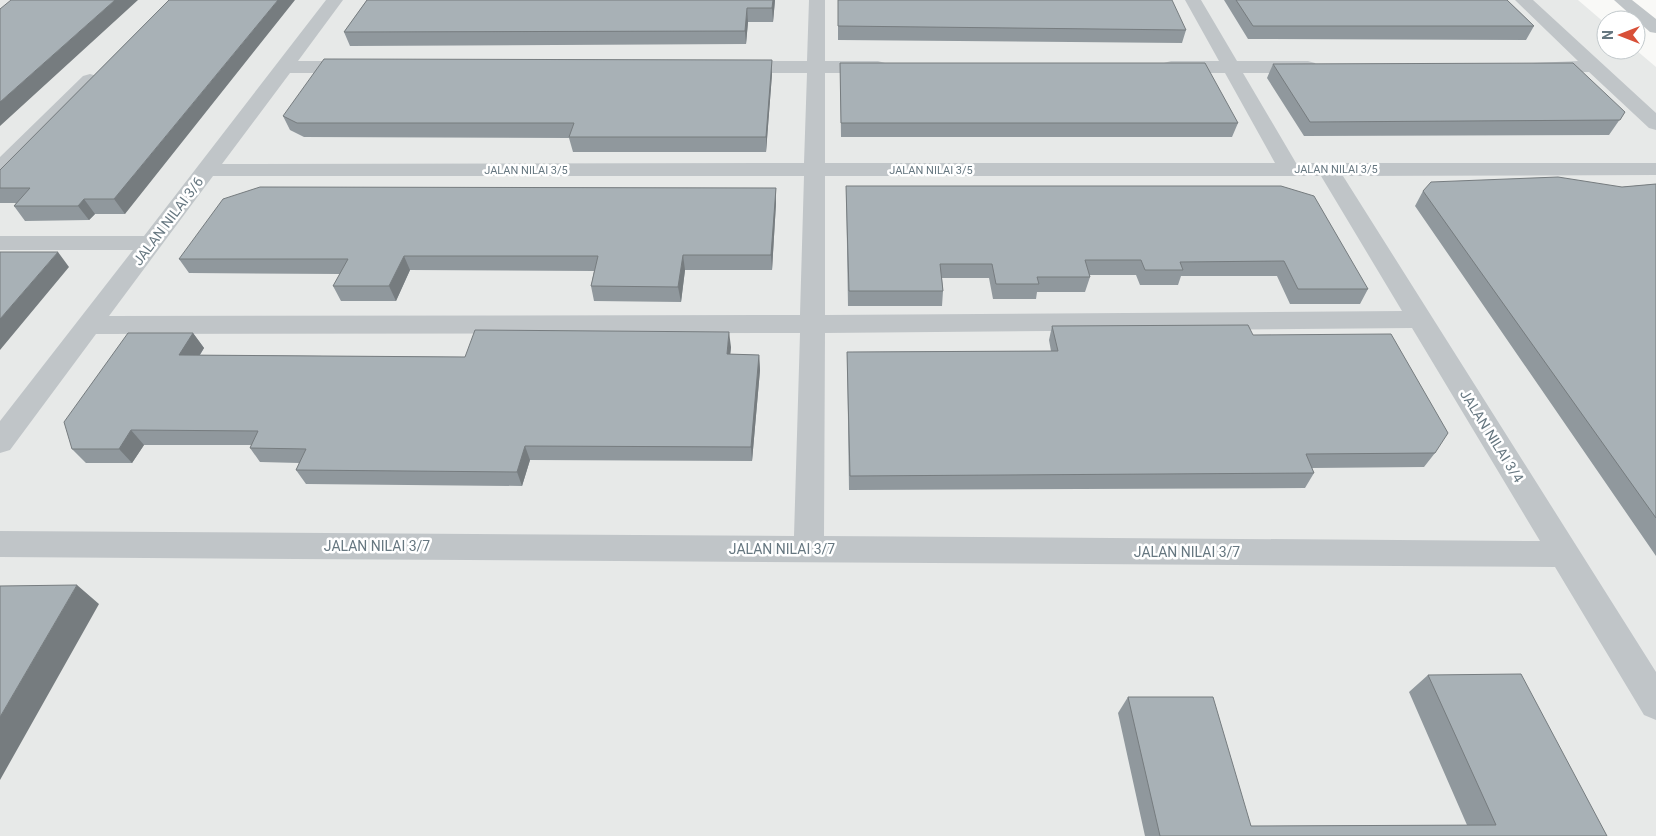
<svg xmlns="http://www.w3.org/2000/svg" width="1656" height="836" viewBox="0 0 1656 836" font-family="Roboto,sans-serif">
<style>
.built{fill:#e7e9e8}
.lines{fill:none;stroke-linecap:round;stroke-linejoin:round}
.minor{fill:#c0c5c8;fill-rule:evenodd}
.wall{fill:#90989d}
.shaded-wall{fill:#767c7f}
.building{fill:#a8b1b6;stroke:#767c7f}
.labels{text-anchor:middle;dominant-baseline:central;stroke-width:5;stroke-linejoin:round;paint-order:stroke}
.far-street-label{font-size:11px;fill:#667780;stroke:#fff}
.street-label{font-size:14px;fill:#667780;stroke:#fff}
</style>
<rect width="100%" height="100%" fill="#f9f9f7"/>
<path class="built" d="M0,0H1578L1606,24V50H1636L1656,67V836H0Z"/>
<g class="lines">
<path class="minor" d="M326,0H343L298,61H355L362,63L364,67L362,71L355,73H290L222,164L804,163L807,73H736L729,71L727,67L729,63L736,61H807L809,0H825V61H878L885,63L887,67L885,71L878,73H825V163H1275L1225,73H1171L1164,71L1162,67L1164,63L1171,61H1219L1185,0H1201L1237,61H1308L1315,63L1317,67L1315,71L1308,73H1243L1296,163H1656V175L1343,176L1656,672V720L1644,715L1555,567L0,557V531L794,536L800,333L96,334L10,450L0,453V421L133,250H0V236H144ZM213,176H804L800,315L109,316ZM825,176H1321L1402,311L825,315ZM1412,328L1540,541L824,536L825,333Z
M1515,0H1533L1656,113V130L1649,128L1589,72L1541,73L1534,71L1532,67L1534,63L1578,61Z
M1614,0H1632L1656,19V33L1650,32Z
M90,74L97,76L99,80L97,84L7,173L0,175V157L83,76Z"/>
</g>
<path class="wall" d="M169,0L125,214H95L89,220L25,221L14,206L16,203H0V170Z
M367,0H775L773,22H748L746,44L350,46L344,32Z
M838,0L1186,30L1182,43L838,40Z
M1224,0H1507L1534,26L1526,40L1248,39Z
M840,63L1238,123L1232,137H841Z
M1273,64L1625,112L1609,135L1304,136L1267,78Z
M772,74L766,152H573L569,138L304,137L290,130L283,116Z
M1656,184V556L1415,206L1423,191L1622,187Z
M846,186H1281L1368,289L1360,304H1290L1277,276H1181L1178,285H1140L1136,275H1089L1090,277L1085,292H1037L1036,299H993L989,278H942L943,291L942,306H848Z
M776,188V203L772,270H685L681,302L594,301L591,286L594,271L410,270L396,301H341L333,286L340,274L189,273L179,259Z
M1052,326L1253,335L1435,453L1424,467L1312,468L1314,473L1305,488L849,490L847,352L1051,351L1049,340Z
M193,333L204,348L200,355L465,357L731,347L730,354L759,355L760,370L752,461L530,460L522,486L306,484L296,470L299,463L260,462L250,448L251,445H144L132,463H86L72,449Z
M1428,675L1607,836H1145L1118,713L1128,697L1251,826L1467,825L1409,692Z"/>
<path class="shaded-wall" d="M115,0H138L0,126V102Z
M278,0H295L125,214L114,199Z
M773,0H775L773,22L772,8Z
M747,8L748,22L746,44L745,31Z
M772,60V74L766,152V137Z
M776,188V203L772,270L771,255Z
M84,199L95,214L89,220L78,206Z
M58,252L69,267L0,350V319Z
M683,255L685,270L681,302L678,287Z
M404,256L410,270L396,301L389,286Z
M729,332L731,347L729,369L727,354Z
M193,333L204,348L190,370L179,355Z
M759,355L760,370L752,461L751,447Z
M131,430L144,445L132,463L119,449Z
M525,446L530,460L522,486L517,472Z
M77,585L99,604L0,780V717Z"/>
<path class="building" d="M11,0H115L0,102V9Z
M169,0H278L114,199H84L78,206H14L30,188H0V170Z
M367,0H773L772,8H747L745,31L344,32Z
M838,0H1172L1186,30L838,26Z
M1236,0H1507L1534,26H1253Z
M324,59L772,60L766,137H569L574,123H297L283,116Z
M840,63H1205L1238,123H841Z
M1573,63L1625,112L1620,120L1310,122L1273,64Z
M1558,177L1622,187L1656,184V518L1423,191L1431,182Z
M846,186H1281L1314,196L1368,289H1298L1284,261L1180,262L1183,270H1145L1141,260H1085L1090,277H1037L1039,284H996L992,264H940L943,291H849Z
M260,187L776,188L771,255H683L678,287L591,286L598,256H404L389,286H333L348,259H179L223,199Z
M0,252H58L0,319Z
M1248,325L1253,335L1391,334L1448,433L1435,453L1306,454L1314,473L850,476L847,352L1058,351L1052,326Z
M475,330L729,332L727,354L759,355L751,447L525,446L517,472L296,470L306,449L250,448L258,431L131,430L119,449H72L64,422L128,333H193L179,355L465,357Z
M77,585L0,717V586Z
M1521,674L1607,836H1160L1128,697H1213L1251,826L1496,825L1428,675Z"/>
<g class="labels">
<g class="far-street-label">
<text x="1336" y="169">JALAN NILAI 3/5</text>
<text x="526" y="170">JALAN NILAI 3/5</text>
<text x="931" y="170">JALAN NILAI 3/5</text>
</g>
<g class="street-label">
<text transform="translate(168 221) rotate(-53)">JALAN NILAI 3/6</text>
<text transform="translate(1492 436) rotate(58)">JALAN NILAI 3/4</text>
<text x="377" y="546">JALAN NILAI 3/7</text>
<text x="782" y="549">JALAN NILAI 3/7</text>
<text x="1187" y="552">JALAN NILAI 3/7</text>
</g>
</g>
<g transform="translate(1621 35) rotate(270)"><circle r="24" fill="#ffffff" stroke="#c2c9cc"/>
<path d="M0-4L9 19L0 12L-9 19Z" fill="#d85038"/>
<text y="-8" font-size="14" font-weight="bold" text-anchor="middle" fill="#667780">N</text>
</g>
</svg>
